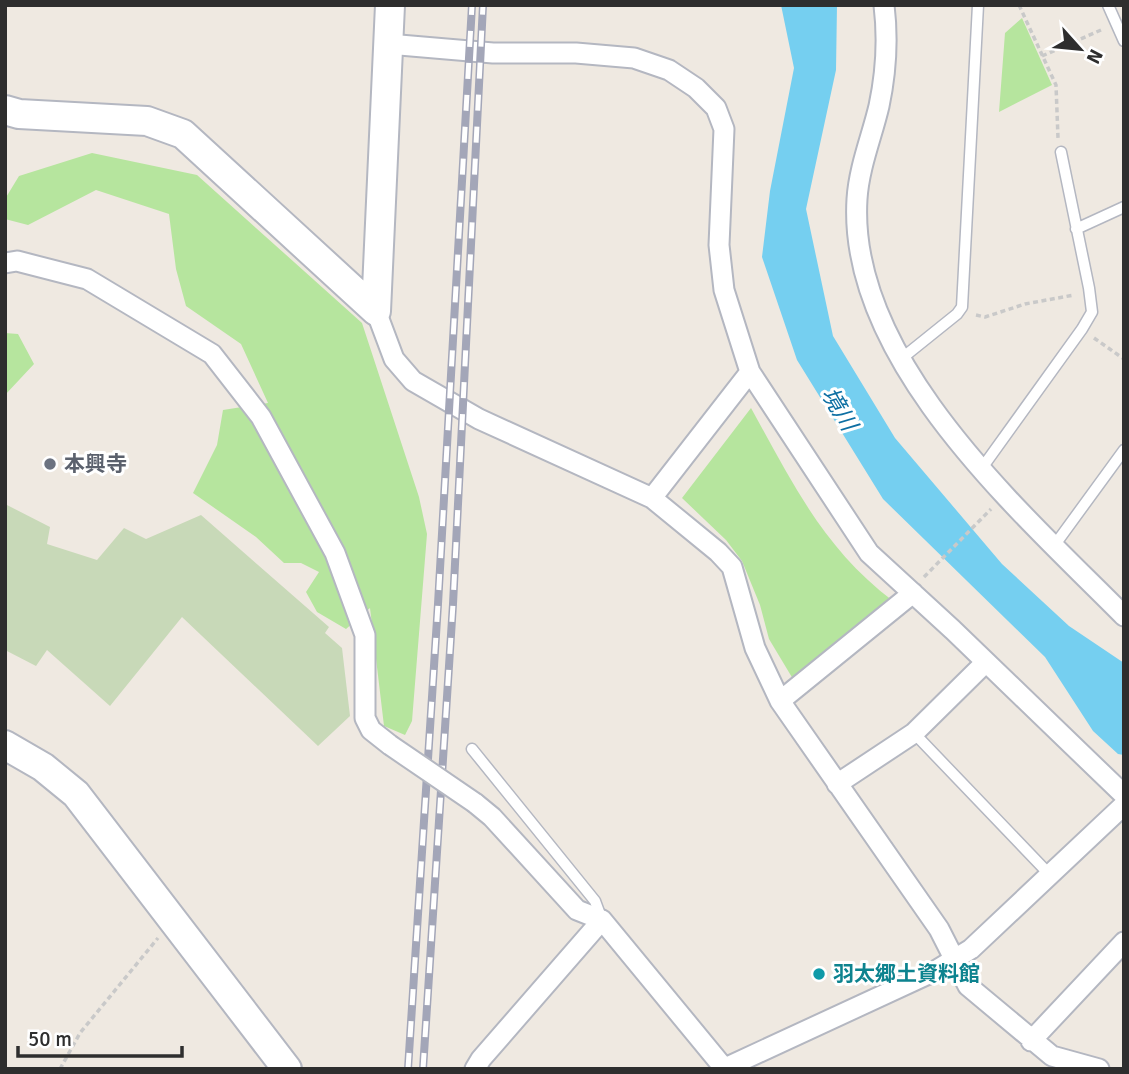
<svg xmlns="http://www.w3.org/2000/svg" width="1129" height="1074" viewBox="0 0 1129 1074" font-family="Signika,'Noto Sans JP',sans-serif">
<style>
.green{fill:#b6e59e}
.cemetery{fill:#c8d9b8}
.water{fill:#75cff0}
.lines{fill:none;stroke-linecap:round;stroke-linejoin:round}
.lane-casing{stroke:#b4b7c1;stroke-width:13}
.street-casing{stroke:#b4b7c1;stroke-width:23}
.secondary-casing{stroke:#b4b7c1;stroke-width:32}
.path{stroke:#c9c9c9;stroke-width:3.5;stroke-dasharray:5 3.5;stroke-linecap:butt}
.lane{stroke:#fff;stroke-width:10}
.street{stroke:#fff;stroke-width:19}
.secondary{stroke:#fff;stroke-width:28}
.rail-casing{stroke:#a3a6b8;stroke-width:8}
.rail{stroke:#fff;stroke-width:5;stroke-dasharray:16;stroke-linecap:butt}
.street-bridge-casing{stroke:#b4b7c1;stroke-width:23;stroke-linecap:butt}
.street-bridge{stroke:#fff;stroke-width:19}
.worship-dot{fill:#6b7280;stroke:#fff;stroke-width:2.5}
.culture-dot{fill:#0f9aa8;stroke:#fff;stroke-width:2.5}
.labels{text-anchor:middle;dominant-baseline:central;stroke-width:6;stroke-linejoin:round;paint-order:stroke}
.worship-label{font-size:21px;font-weight:bold;fill:#5b616d;stroke:#fff;text-anchor:start}
.culture-label{font-size:21px;font-weight:bold;fill:#0d838f;stroke:#fff;text-anchor:start}
.water-label{font-size:23px;font-style:italic;fill:#0d6fa3;stroke:#fff}
</style>
<rect width="100%" height="100%" fill="#efe9e1"/>
<path class="green" d="M1022,18L1052,85L999,112L1005,33Z
M92,153L197,175L362,323L419,497L427,534L412,721L405,735L384,726L370,608L346,629L317,612L306,592L319,572L301,563H284L256,537L193,493L217,445L223,410L268,403L241,344L186,306L176,269L169,214L96,190L28,225L5,219V199L19,176Z
M5,333L18,334L34,364L5,395Z
M751,408C792,482 823,548 893,601L796,684L769,639L760,605L742,561L726,540L682,498Z"/>
<path class="cemetery" d="M5,504L50,527L47,544L97,560L124,528L146,539L201,515L329,627L325,633L342,648L350,716L318,746L182,617L110,706L47,650L36,666L5,650Z"/>
<path class="water" d="M781,5H837L836,70L806,209L833,336L895,438L1002,564L1069,626L1124,663V755L1118,754L1093,731L1045,657L883,499L797,360L762,257L770,191L794,68Z"/>
<g class="lines">
<g class="lane-casing">
<path id="lane" d="M1108,5L1124,41
M1076,229L1124,207
M901,359L957,314L962,307L978,5
M982,468L1082,329L1092,312L1089,288L1061,152
M1054,546L1124,450
M914,733L1050,875
M472,749L595,901L602,920"/>
</g>
<g class="street-casing">
<path id="street" d="M884,5C888,38 886,73 879,106C872,136 859,167 857,199C847,360 1020,511 1124,616
M388,44L493,53H576L634,58L669,70L696,88L716,108L724,129L719,245L724,290L750,372L869,553L953,630L1124,795
M5,263L17,261L87,279L212,354L261,417L335,553L365,635V718L371,730L390,745
M376,311L394,359L413,381L479,419L652,498L718,552L732,567L755,648L780,701L939,929L968,986L1052,1056L1099,1069
M652,498L750,372
M780,701L913,593
M837,784L914,733L986,662
M475,803L492,817L577,910L602,920L724,1068
M1031,1041L1124,942
M475,1069L481,1059L602,920
M723,1069L935,971L971,949L1124,805"/>
</g>
<g class="secondary-casing">
<path id="secondary" d="M5,110L19,114L147,121L183,134L376,311L390,5
M5,745L43,767L76,794L287,1069"/>
</g>
<path class="path" d="M1019,5L1056,85L1058,138
M1042,56L1101,30
M976,315L985,317L1025,304L1074,295
M1094,338L1124,359
M924,577L991,509
M60,1069L80,1033L158,938"/>
<use href="#lane" class="lane"/>
<use href="#street" class="street"/>
<use href="#secondary" class="secondary"/>
<g class="rail-casing">
<path id="rail" d="M408,1069L438,604L472,5
M423,1069L453,604L483,5"/>
</g>
<use href="#rail" class="rail"/>
<g class="street-bridge-casing">
<path id="street-bridge" d="M390,745L475,803"/>
</g>
<use href="#street-bridge" class="street-bridge"/>
</g>
<circle class="worship-dot" cx="50" cy="464" r="7"/>
<circle class="culture-dot" cx="819" cy="974" r="7"/>
<g class="labels">
<g class="worship-label">
<text x="64" y="464">本興寺</text>
</g>
<g class="culture-label">
<text x="833" y="974">羽太郷土資料館</text>
</g>
<g class="water-label">
<text transform="translate(839 409) rotate(59)">境川</text>
</g>
</g>
<rect width="1129" height="1074" fill="none" stroke="#2e2e2e" stroke-width="14"/>
<g transform="translate(1080 49) rotate(117)" stroke="#ffffff" stroke-width="5" paint-order="stroke">
<path d="M0-5L12 26L0 18L-12 26Z" fill="#2e2e2e"/>
<text y="-10" font-size="19" font-weight="bold" text-anchor="middle" fill="#2e2e2e">N</text>
</g>
<path d="M18 1046v10h164v-10" fill="none" stroke="#2e2e2e" stroke-width="3.5"/>
<text x="28" y="1046" font-size="21" fill="#2e2e2e" stroke="#ffffff" stroke-width="5" paint-order="stroke">50 m</text>
</svg>
